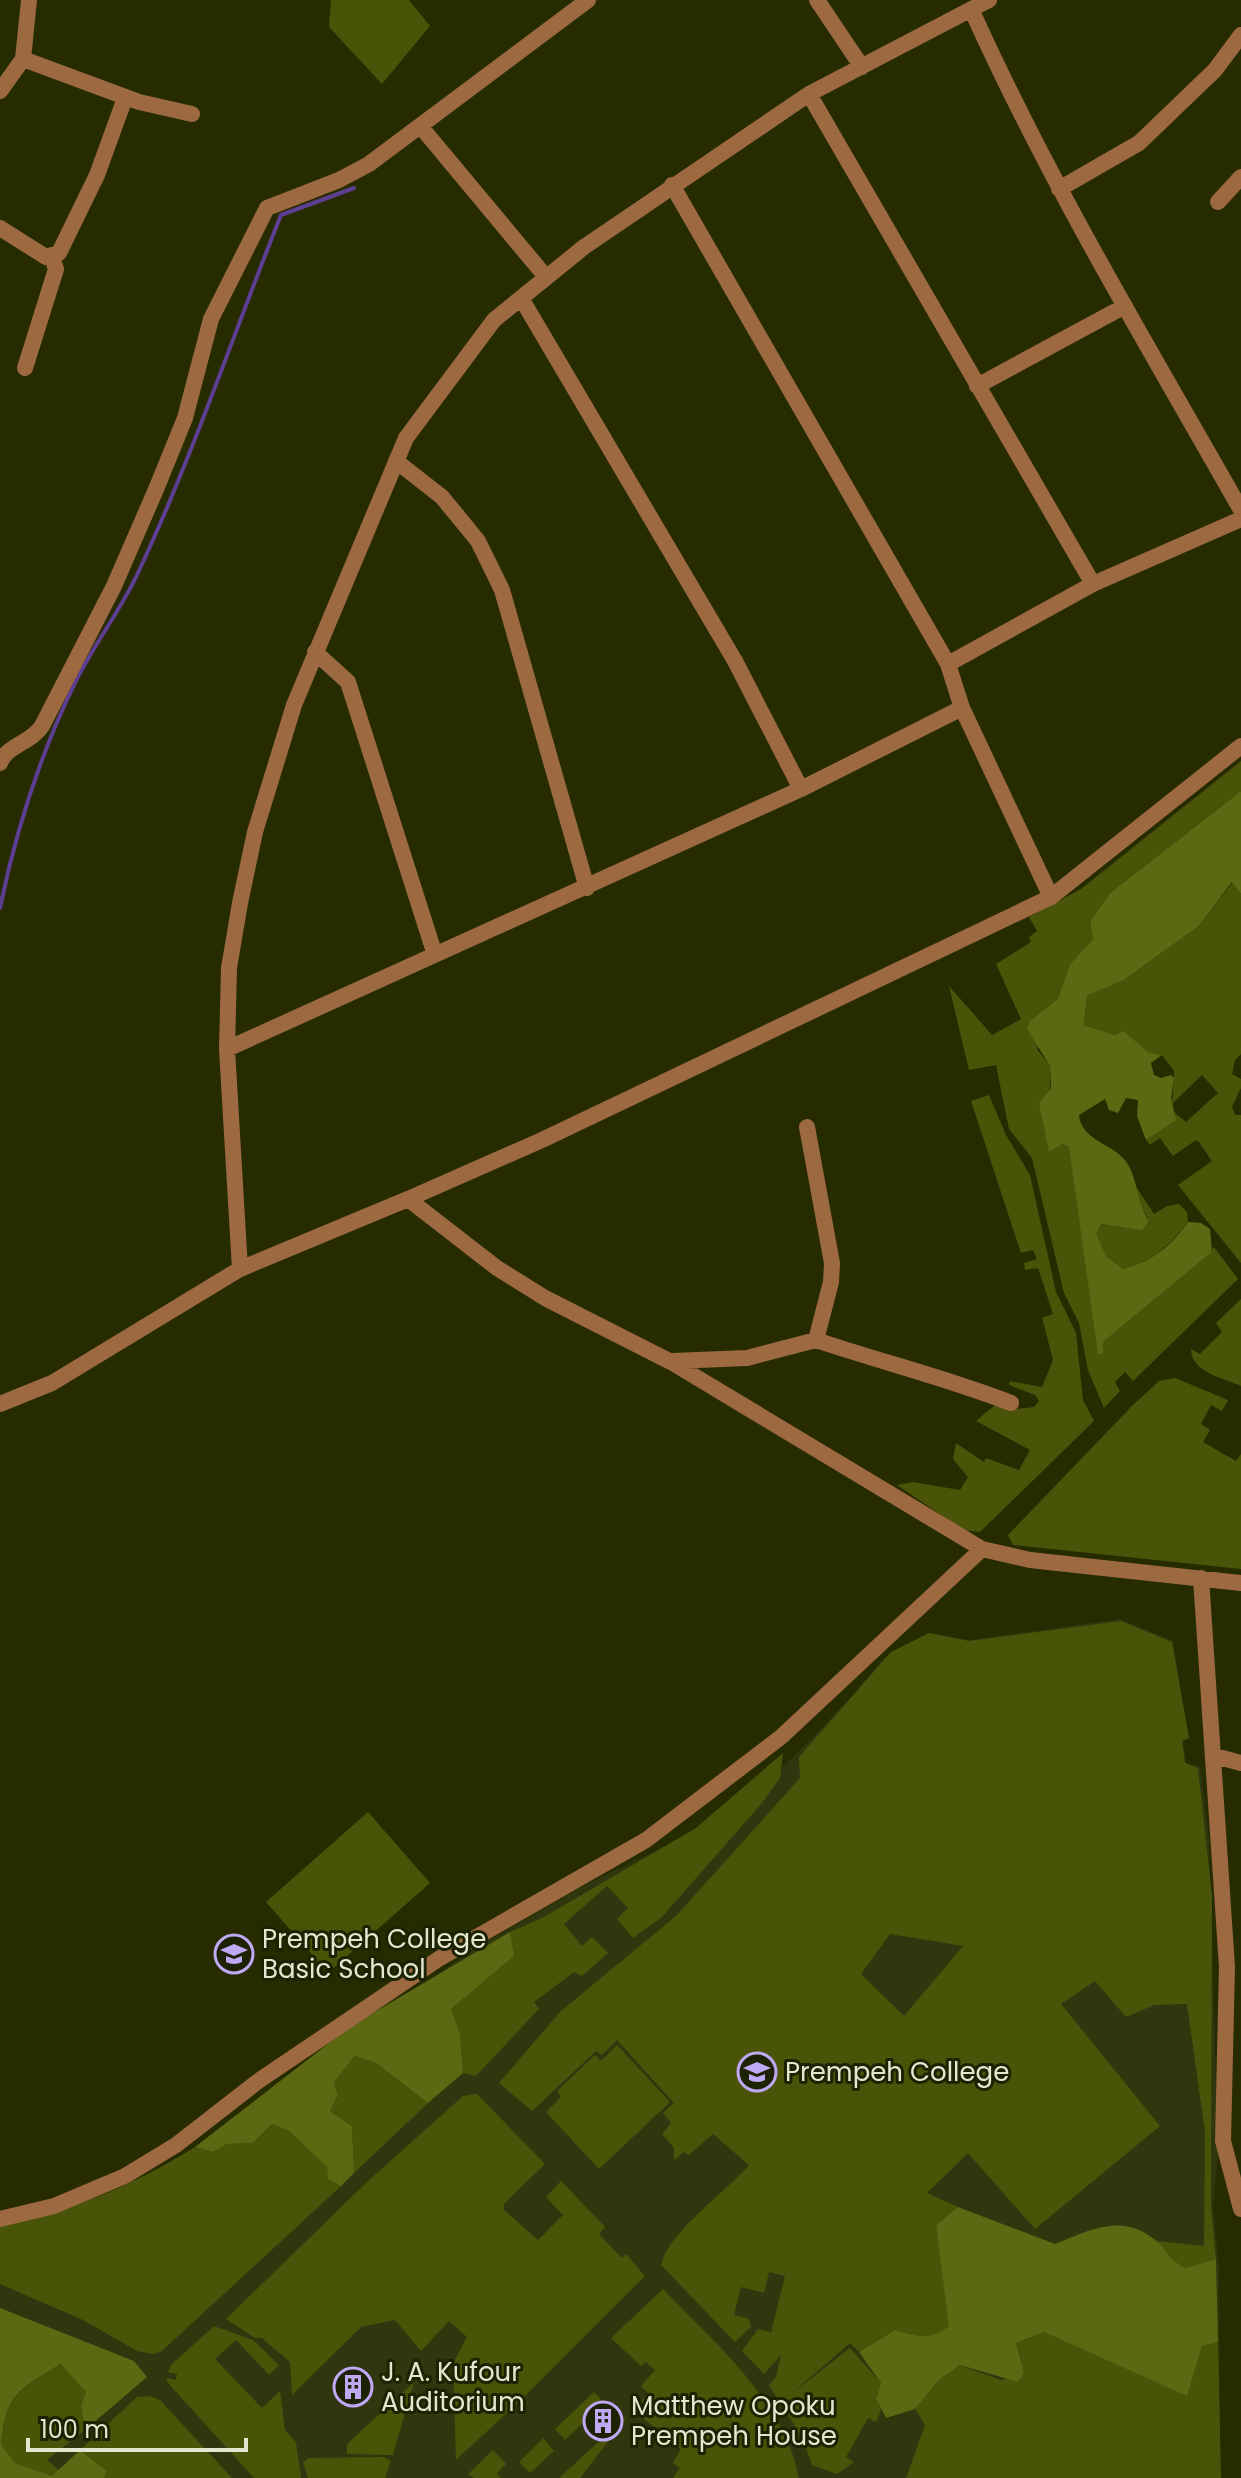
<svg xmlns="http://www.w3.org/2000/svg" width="1241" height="2478" viewBox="0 0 1241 2478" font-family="Poppins,sans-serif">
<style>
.built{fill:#30370f}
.green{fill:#495409;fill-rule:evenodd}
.forest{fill:#5c6812}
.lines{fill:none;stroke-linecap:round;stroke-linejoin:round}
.stream{stroke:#5d3e92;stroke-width:4}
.minor{stroke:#9d6941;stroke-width:16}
.labels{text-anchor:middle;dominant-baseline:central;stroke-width:6;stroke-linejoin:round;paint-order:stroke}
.poi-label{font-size:26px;fill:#e2e8cf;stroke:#1d2202;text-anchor:start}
</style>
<rect width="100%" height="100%" fill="#262c00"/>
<path class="built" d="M1120,1619L1173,1641L1188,1737L1183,1740L1186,1763L1200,1767L1209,1838L1218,2154L1213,2207L1219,2268L1220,2478H0V2227L59,2217L167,2171L403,1997L478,1947L585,1885L698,1830L787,1763L847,1702L884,1658L937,1634L969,1640Z"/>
<path class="green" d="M331,0H409L430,26L382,84L329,27Z
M1241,761V791L1110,893L1090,921L1093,939L1070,964L1058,1000L1045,1010L1037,1049L1050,1066L1049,1152L1063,1144L1069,1147L1103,1354V1342L1212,1252L1213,1246L1238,1279L1133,1381L1125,1372L1115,1382L1120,1391L1104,1408L1088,1370L1079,1323L1064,1293L1032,1158L1009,1129L996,1065L969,1070L949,986L992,1035L1021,1019L996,964L1031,942L1029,937L1037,931L1029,917L1081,889Z
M1233,882L1241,894V1054L1235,1060L1232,1074L1241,1079V1088L1232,1107L1235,1115H1241V1263L1178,1185L1212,1161L1199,1142L1196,1140L1173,1156L1160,1138L1150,1145L1146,1140L1175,1120L1174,1112L1186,1122L1218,1093L1202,1075L1172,1104L1174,1071L1162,1055L1148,1052L1125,1032L1115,1035L1084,1025L1087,996L1124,980L1199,926Z
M989,1095L1006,1135L1030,1175L1056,1292L1076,1333L1083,1400L1094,1421L980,1532L963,1530L897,1485L913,1482L960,1490L968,1477L953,1459L956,1443L984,1462L986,1458L1019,1470L1030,1450L976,1421L995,1405L1017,1409L1034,1407L1039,1401L1035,1395L1009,1385L1010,1381L1042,1387L1053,1360L1042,1318L1053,1314L1038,1268L1025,1270L1024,1263L1037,1259L1033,1250L1021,1253L971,1101Z
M1135,1185L1154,1214L1167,1206L1179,1204L1187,1212L1188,1222C1168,1247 1154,1260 1123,1269L1106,1256L1095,1232L1103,1224L1122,1227L1149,1221L1136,1196Z
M1241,1299V1386C1223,1378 1191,1372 1191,1349L1200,1354L1222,1332L1216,1323Z
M1175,1378L1228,1400L1222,1411L1211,1405L1201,1424L1210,1430L1203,1442L1236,1461L1241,1454V1569L1013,1545L1008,1535L1132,1406L1159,1381Z
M1121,1621L1172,1642L1189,1738L1182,1741L1185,1763L1198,1768L1212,1896L1211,2206L1216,2259L1185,2268L1167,2258L1157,2241L1204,2246L1205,2132L1187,2004L1154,2005L1126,2017L1095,1981L1061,2004L1160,2126L1035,2229L968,2153L927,2193L958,2207L936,2225L950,2326C931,2341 916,2336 895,2330L859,2352L850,2343L791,2394L850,2348L881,2383L876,2399L881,2410L876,2422L868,2418L846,2457L854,2462L837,2474L812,2465L803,2439L769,2385L776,2377L781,2355L764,2374L742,2351L758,2329L771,2332L785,2276L769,2272L764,2293L741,2287L734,2315L749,2319L751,2327L735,2342L661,2265C669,2231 726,2192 749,2165L713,2134L689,2155L684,2152L674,2160V2148L662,2134L671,2123L663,2113L674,2103L617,2040L602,2055L596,2051L532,2111L499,2083L560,2012L677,1915L800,1778L799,1757L891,1652L929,1633L969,1641ZM890,1934L963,1946L904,2016L861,1974Z
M783,1753L780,1778L762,1803L662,1917L633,1938L617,1919L628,1908L607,1886L564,1924L582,1946L592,1937L608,1953L582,1976L574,1972L534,2002L539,2009L476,2076L463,2073L460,2033L451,2009L513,1956L510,1932L544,1917L696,1828Z
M368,1812L430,1883L328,1973L266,1902Z
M617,2045L670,2102L599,2169L546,2112L561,2097L557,2091L595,2055L601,2061Z
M355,2056L376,2063L428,2103L354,2173L352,2126L330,2111L338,2097L334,2082Z
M477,2094L545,2164L504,2204V2210L538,2240L563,2215L546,2197L561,2181L605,2227L599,2234L622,2258L626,2254L645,2276L525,2396L456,2460L453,2363L467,2337L449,2321L421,2351L395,2320L361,2327L292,2395L290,2362L262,2338H255L226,2319L368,2181L463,2096Z
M272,2124L289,2131L327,2167L328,2179L341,2186L162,2351L153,2354L137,2351L83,2320L0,2284V2224C77,2209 128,2188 195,2147L213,2152L227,2144L253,2143Z
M663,2289C715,2343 784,2401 799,2478H673L680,2468L673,2463L681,2449L634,2411L648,2393L641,2386L655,2370L646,2362L641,2366L611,2338Z
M214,2326L253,2340L279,2365L269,2375L236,2340L215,2359L262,2408L280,2391L285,2430L296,2442L301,2478H254L167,2382V2378L176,2380L177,2374L168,2372L171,2365Z
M1044,2332L1187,2395L1202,2346L1218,2342L1221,2478H906L925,2425L915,2409L938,2381L960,2365L1001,2380L1024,2373L1016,2343Z
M62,2364L86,2392L81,2406L85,2430L47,2460L59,2470L52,2476L15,2463L1,2444C8,2392 19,2390 62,2364Z
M414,2382L393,2455L347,2454V2444Z
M594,2392L604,2403L565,2440L555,2429Z
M150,2396L160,2400L232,2478H104L107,2471L80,2450L137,2397Z
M629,2414L580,2478H559Z
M543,2438L554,2451L530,2473L519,2462Z
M493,2450L506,2464L497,2473L501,2478H474L468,2474Z
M384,2457L391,2461L385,2478H308L303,2463L308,2458Z"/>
<path class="forest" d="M1241,791V894L1232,882L1199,926L1124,980L1087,996L1084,1025L1115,1035L1124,1031L1148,1052L1162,1055L1151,1063L1154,1075L1161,1078L1171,1075L1174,1078L1171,1098L1176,1120L1146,1140L1137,1116L1138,1100L1126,1098L1118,1113L1109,1110L1105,1099L1079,1115C1081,1139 1109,1143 1123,1158C1138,1173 1135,1200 1149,1221L1142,1230L1102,1224L1096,1233L1106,1256L1123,1269C1154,1260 1170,1247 1188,1222L1201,1223L1210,1229L1212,1252L1103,1342V1354H1098L1069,1147L1063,1144L1049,1152L1039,1103L1051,1088L1050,1066L1027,1029L1030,1021L1058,999L1070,964L1093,939L1090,921L1110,893Z
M510,1932L514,1956L451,2009L460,2033L463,2073L428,2103L376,2063L355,2056L334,2082L338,2096L330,2111L352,2126L354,2173L341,2186L328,2179L327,2167L289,2131L272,2124L253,2143L227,2144L213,2152L195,2147L351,2026Z
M958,2207L1055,2244C1090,2230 1121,2213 1154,2239C1168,2250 1164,2256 1185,2268L1216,2259L1218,2342L1202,2346L1187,2396L1044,2332L1016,2343L1024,2373L1018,2382L960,2365L938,2381L915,2409L886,2418L876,2399L881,2383L859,2352L895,2330C916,2336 931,2341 949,2326L936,2225Z
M0,2308L134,2361L147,2377L85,2430L81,2406L86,2392L61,2364C19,2390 7,2392 1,2444L15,2463L52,2476L80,2450L107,2471L104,2478H0Z"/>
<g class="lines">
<path class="stream" d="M0,908C16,830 39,757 74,685C92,647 119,613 137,575C192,458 233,335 281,215L354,188"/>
<path class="minor" d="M29,0L23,59L139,102L192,114
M817,0L862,67
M972,11C1050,184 1148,346 1241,510
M0,91L23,59
M809,94L1093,584
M421,127L546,277
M672,185L948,664L962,708L1051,897
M1059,189L1139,143L1215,70L1241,35
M1218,202L1241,177
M0,228L46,257L59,253L97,175L125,98
M521,298L735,661L801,789
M25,368L56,269L52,258
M977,386L1125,306
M396,461L442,497L478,541L502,590L587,888
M315,652L348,682L435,955
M948,664L1093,584L1241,519
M0,763C7,745 31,743 42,726L114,586L157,487L185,418L211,319L267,208L339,180L369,164L588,0
M227,1049L801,789L962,708
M408,1199L542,1140L1051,897L1241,746
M240,1269L227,1049L229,968L240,903L255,832L294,705L406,438L494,320L584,247L809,94L989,0
M816,1340C881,1362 947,1378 1011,1403
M673,1361L747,1358L816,1340L831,1282L832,1263L807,1127
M0,1404L52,1383L240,1269L408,1199L497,1268L545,1298L671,1362L982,1549L1030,1560L1241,1583
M1201,1578L1227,1967L1223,2141L1241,2209
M1215,1756L1241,1763
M0,2219L54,2206L125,2176L176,2145L257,2082L440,1958L646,1840L781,1737L982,1549"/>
</g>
<defs>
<g id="school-ring" transform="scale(2)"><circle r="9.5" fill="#1d2202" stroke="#bfa8f4" stroke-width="1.5"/><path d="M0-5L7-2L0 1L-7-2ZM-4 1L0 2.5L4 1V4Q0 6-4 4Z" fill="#bfa8f4"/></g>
<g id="building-ring" transform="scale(2)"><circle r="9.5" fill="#1d2202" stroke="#bfa8f4" stroke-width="1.5"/><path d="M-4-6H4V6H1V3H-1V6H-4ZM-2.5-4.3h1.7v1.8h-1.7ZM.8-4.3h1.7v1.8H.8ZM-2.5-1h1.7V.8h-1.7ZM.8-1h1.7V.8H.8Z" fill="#bfa8f4"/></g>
</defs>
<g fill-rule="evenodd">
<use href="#school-ring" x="234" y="1954"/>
<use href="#school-ring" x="757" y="2072"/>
<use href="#building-ring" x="353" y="2387"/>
<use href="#building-ring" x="603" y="2421"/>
</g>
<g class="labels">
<g class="poi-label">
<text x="262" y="1939">Prempeh College<tspan x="262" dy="30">Basic School</tspan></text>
<text x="785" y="2072">Prempeh College</text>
<text x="381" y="2372">J. A. Kufour<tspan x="381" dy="30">Auditorium</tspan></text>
<text x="631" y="2406">Matthew Opoku<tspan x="631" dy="30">Prempeh House</tspan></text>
</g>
</g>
<path d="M28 2438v12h218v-12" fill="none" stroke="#e2e8cf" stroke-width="4"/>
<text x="40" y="2438" font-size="24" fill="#e2e8cf" stroke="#1d2202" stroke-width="6" paint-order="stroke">100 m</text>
</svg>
